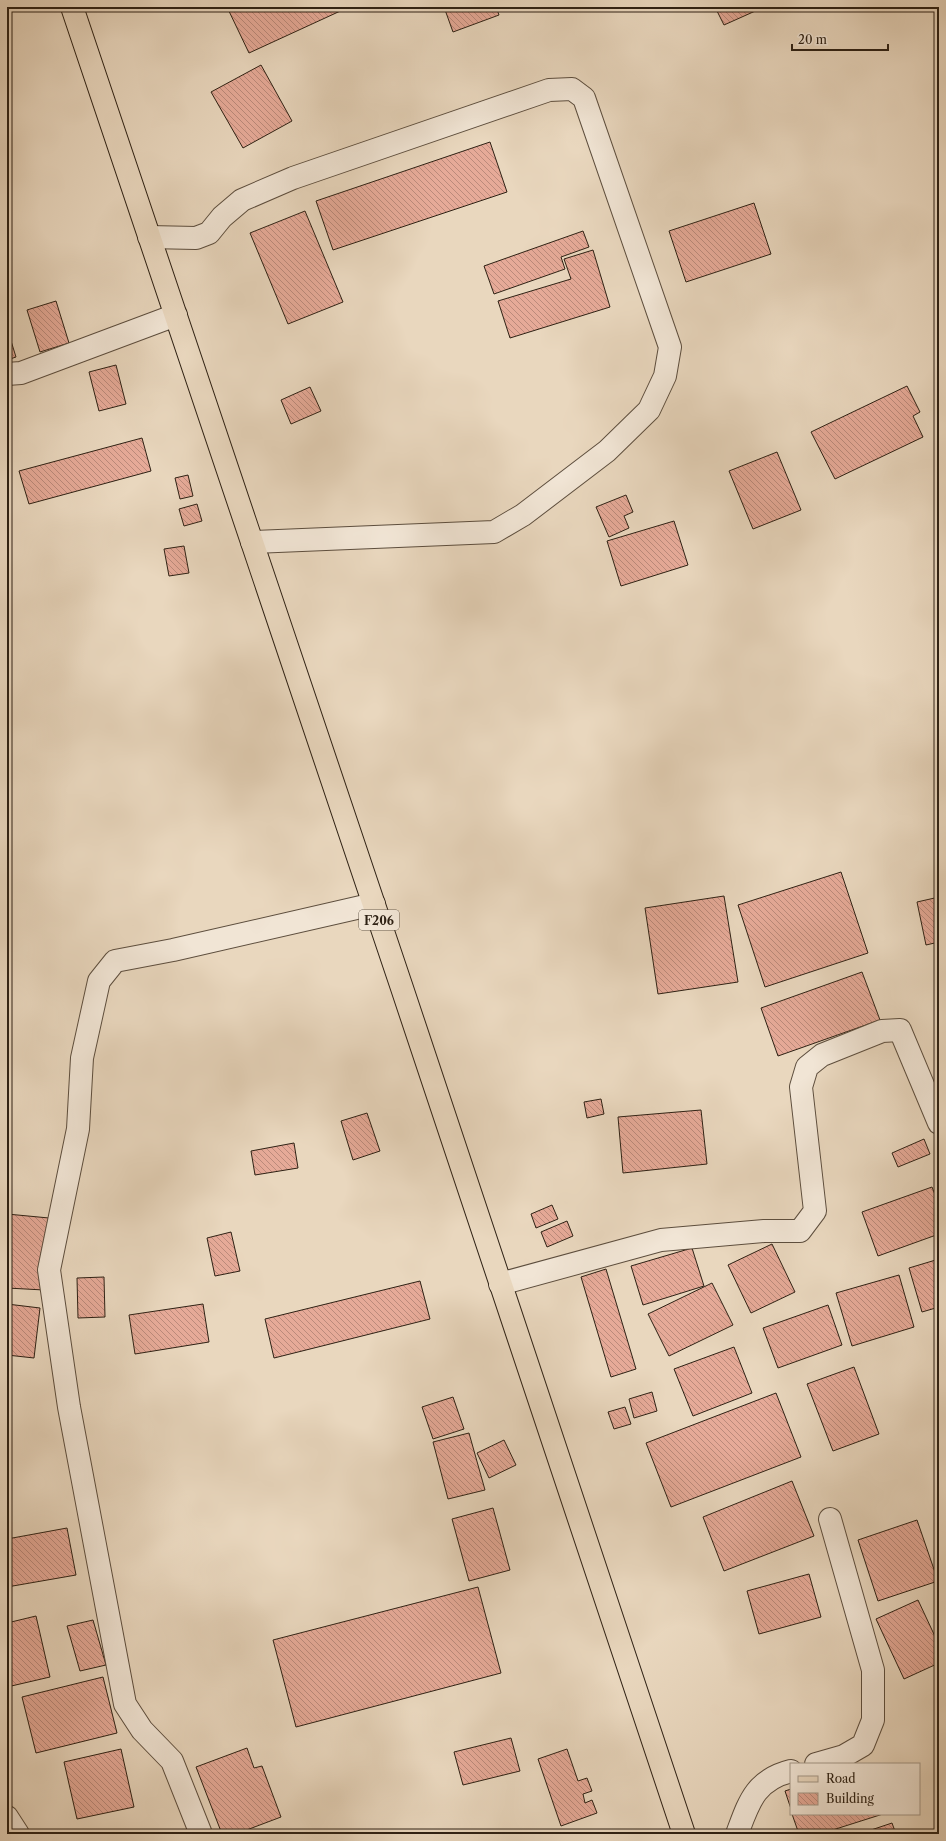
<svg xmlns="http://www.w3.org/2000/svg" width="946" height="1841" viewBox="0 0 946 1841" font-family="'Libre Caslon Text',serif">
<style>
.building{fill:url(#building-back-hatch);stroke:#2e2114}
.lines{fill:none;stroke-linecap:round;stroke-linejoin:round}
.street-casing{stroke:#5d4e3e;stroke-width:24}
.primary-casing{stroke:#2e2114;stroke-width:24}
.street{stroke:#f1e5d5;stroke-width:22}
.primary{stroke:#e9d7be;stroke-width:22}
.labels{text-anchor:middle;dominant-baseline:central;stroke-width:3;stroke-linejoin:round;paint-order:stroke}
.shield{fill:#f1e5d5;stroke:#685c4e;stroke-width:1}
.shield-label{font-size:12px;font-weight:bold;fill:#2e2114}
</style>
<defs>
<pattern id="building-back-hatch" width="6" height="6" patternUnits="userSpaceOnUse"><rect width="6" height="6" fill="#e6aa98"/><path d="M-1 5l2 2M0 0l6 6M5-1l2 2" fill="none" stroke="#bb8a7b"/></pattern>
</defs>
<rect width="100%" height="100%" fill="#e9d7be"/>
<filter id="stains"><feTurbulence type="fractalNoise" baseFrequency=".005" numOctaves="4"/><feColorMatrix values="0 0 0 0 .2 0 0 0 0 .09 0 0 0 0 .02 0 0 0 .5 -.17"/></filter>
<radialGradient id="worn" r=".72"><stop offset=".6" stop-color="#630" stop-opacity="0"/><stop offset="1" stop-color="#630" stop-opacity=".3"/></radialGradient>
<path class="building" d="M227,7H349L249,53Z
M444,7H496L499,15L453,32Z
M715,7H762V8L724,25Z
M261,65L292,121L243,148L211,92Z
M490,142L507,192L333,250L316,201Z
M754,203L771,254L686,282L669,231Z
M305,211L343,302L288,324L250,233Z
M583,231L589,247L561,257L565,269L494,294L484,266Z
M593,250L610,307L510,338L498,301L571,279L564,259Z
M56,301L69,343L40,352L27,310Z
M7,328L16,357L7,360Z
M116,365L126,404L99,411L89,372Z
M907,386L920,412L913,416L923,437L835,479L811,432Z
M310,387L321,411L291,424L281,400Z
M142,438L151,471L29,504L19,471Z
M777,452L801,510L753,529L729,471Z
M188,475L193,496L180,499L175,478Z
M626,495L633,512L624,516L629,528L609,537L596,507Z
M197,504L202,521L184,526L179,509Z
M674,521L688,565L621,586L607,541Z
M184,546L189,573L169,576L164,549Z
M841,872L868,953L765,987L738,905Z
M724,896L738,982L658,994L645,908Z
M939,897V942L926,945L917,902Z
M862,972L880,1020L778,1056L761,1008Z
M601,1099L604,1114L587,1118L584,1102Z
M701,1110L707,1164L623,1173L618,1117Z
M367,1113L380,1151L353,1160L341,1121Z
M924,1139L930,1154L898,1167L892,1153Z
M294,1143L298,1168L255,1175L251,1151Z
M932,1187L939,1205V1234L878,1256L862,1212Z
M552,1205L558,1219L536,1228L531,1214Z
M7,1214L49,1218L44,1290L7,1288Z
M567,1221L573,1236L547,1247L541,1232Z
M231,1232L240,1271L215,1276L207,1238Z
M772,1244L795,1292L751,1313L728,1265Z
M692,1248L704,1286L643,1305L631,1266Z
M939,1259V1307L922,1312L909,1268Z
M606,1269L636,1369L611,1377L581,1277Z
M899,1275L914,1327L852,1346L836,1293Z
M104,1277L105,1317L78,1318L77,1278Z
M420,1281L430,1319L274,1358L265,1319Z
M712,1283L733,1325L669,1356L648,1314Z
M7,1304L40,1308L34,1358L7,1355Z
M203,1304L209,1342L135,1354L129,1315Z
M828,1305L842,1345L778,1368L763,1328Z
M734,1347L752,1393L693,1416L674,1369Z
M854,1367L879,1434L833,1451L807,1384Z
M652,1392L657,1411L634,1418L629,1399Z
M776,1393L801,1457L671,1507L646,1443Z
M453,1397L464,1429L433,1439L422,1407Z
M625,1407L631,1424L614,1429L608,1412Z
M469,1433L485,1490L448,1499L433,1442Z
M504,1440L516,1465L489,1478L477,1453Z
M792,1481L814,1536L724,1571L703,1517Z
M493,1508L510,1570L469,1581L452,1519Z
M917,1520L938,1581L878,1601L858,1540Z
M67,1528L76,1575L7,1587V1539Z
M809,1574L821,1617L759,1634L747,1591Z
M478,1587L501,1673L296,1727L273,1640Z
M918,1600L939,1645V1663L904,1679L876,1619Z
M36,1616L50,1677L7,1687V1623Z
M93,1620L106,1665L80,1671L67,1626Z
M103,1677L117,1733L36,1753L22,1697Z
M511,1738L520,1771L463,1785L454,1752Z
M247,1748L254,1768L262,1766L281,1817L236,1834H222L196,1767Z
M121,1749L134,1807L77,1819L64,1762Z
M567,1749L578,1781L587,1778L592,1791L583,1794L585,1803L592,1800L597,1813L561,1826L538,1759Z
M791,1789V1809L785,1791Z
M792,1814H883L820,1834H799Z
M892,1823L896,1834H859Z"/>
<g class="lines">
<g class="street-casing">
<path id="street" d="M149,237L196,238L209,233L222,217L242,200L293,178L549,90L572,89L584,98L670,347L665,376L649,410L607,451L523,515L494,532L252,542
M7,374L21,373L176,315
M500,1284L661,1240L764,1231H800L815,1211L801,1087L807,1067L822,1055L882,1031L900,1030L939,1123
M816,1764L844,1756L863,1745L873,1720V1670L830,1519
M7,1817L18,1834
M201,1834L172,1761L142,1730L125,1704L69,1407L49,1270L78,1129L82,1058L99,981L115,961L173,950L374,904
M737,1834C749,1802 755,1780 791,1771"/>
</g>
<g class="primary-casing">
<path id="primary" d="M72,7L401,985L684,1834"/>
</g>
<use href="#street" class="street"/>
<use href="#primary" class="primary"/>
</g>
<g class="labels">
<rect class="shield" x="359" y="910" width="40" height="20" rx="3"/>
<g class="shield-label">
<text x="379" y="920">F206</text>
</g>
</g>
<rect width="946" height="1841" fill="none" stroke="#e9d7be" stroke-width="24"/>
<rect x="8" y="8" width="930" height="1825" fill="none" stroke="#2e2114" stroke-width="2"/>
<rect x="12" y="12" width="922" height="1817" fill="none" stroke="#2e2114"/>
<rect x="790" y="1763" width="130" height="52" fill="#f1e5d5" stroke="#a39788"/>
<rect x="798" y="1776" width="20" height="6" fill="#e9d7be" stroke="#a39788"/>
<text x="826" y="1783" font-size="12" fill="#2e2114">Road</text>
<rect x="798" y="1793" width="20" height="12" fill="url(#building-back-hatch)" stroke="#a39788"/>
<text x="826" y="1803" font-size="12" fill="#2e2114">Building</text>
<path d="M792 44v6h96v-6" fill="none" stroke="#2e2114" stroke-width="2"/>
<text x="798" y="44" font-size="12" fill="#2e2114" stroke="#f1e5d5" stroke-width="3" paint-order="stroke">20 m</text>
<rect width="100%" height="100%" filter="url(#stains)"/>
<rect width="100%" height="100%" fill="url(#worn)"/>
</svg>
